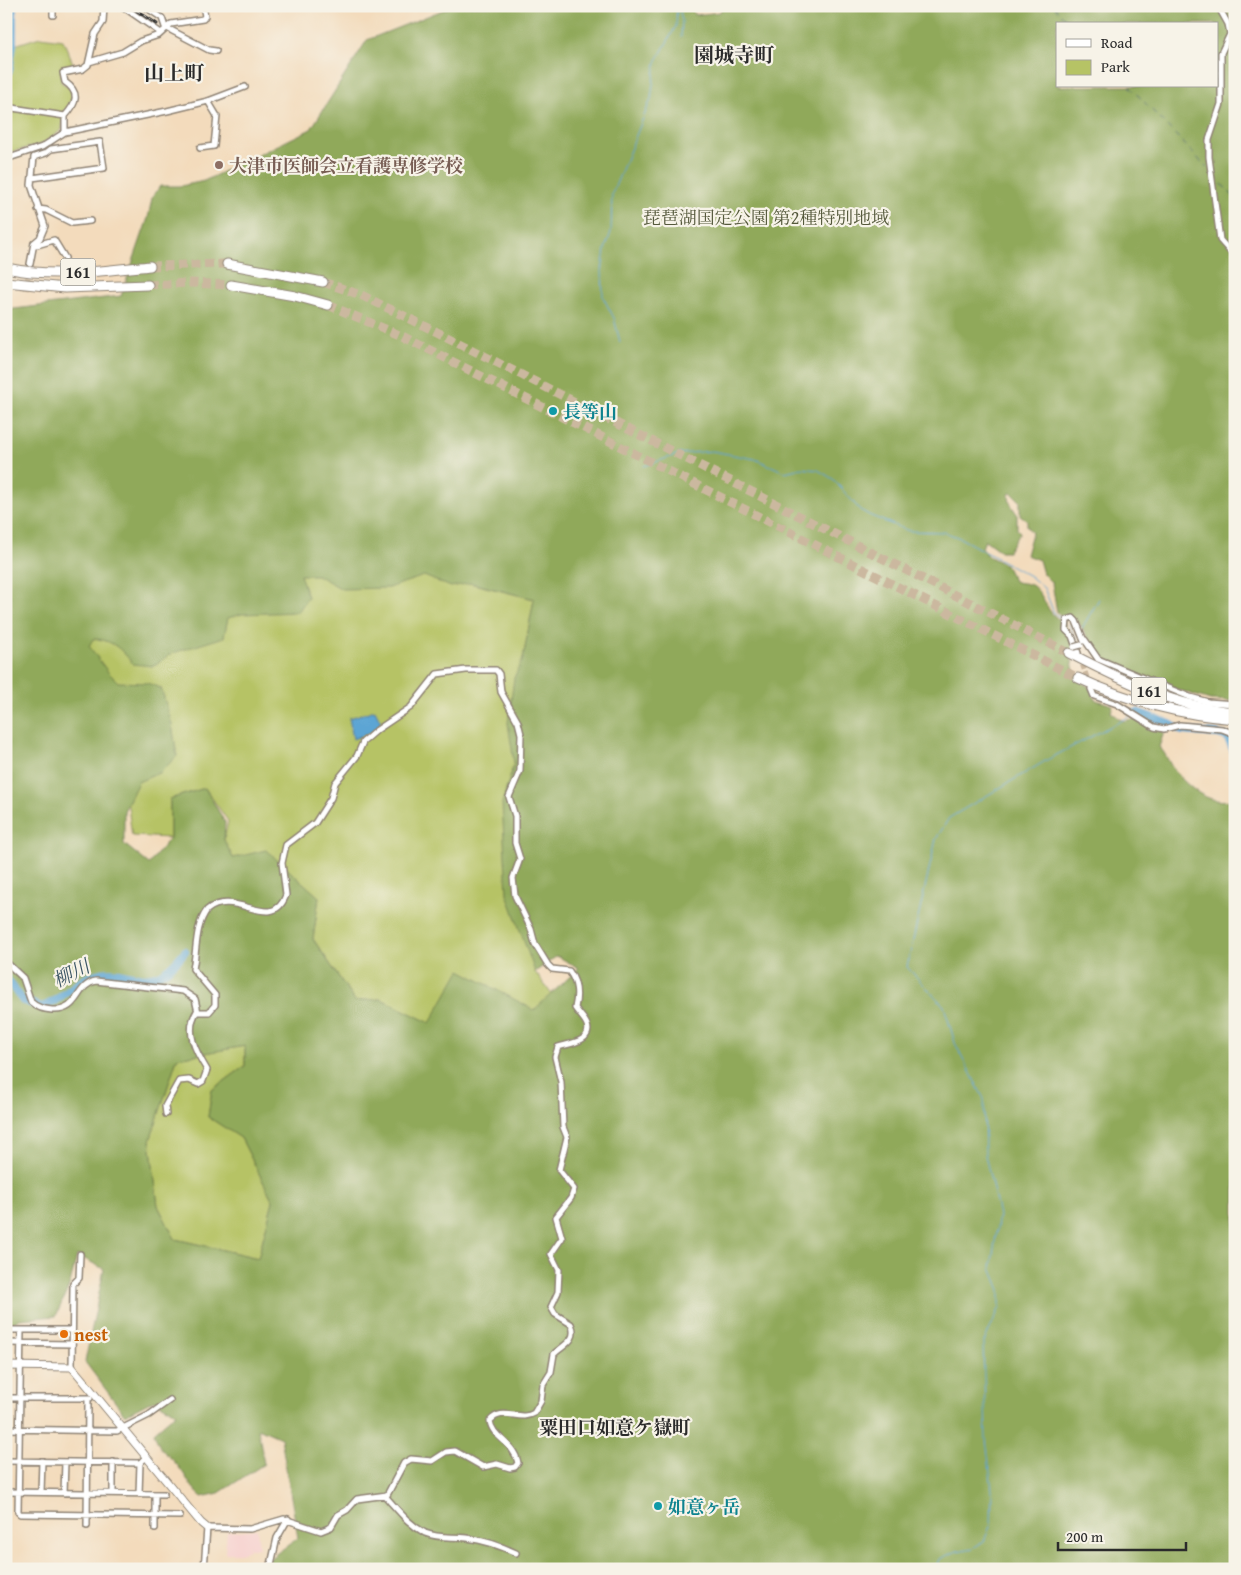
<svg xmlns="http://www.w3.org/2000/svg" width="1241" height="1575" viewBox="0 0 1241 1575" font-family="'Gentium Book Plus','Noto Serif JP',serif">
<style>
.built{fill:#f7d0ce}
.green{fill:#b6c365;stroke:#707748}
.forest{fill:#90a95a;stroke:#5e6a42;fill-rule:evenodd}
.water{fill:#5ca5d4;stroke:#446880}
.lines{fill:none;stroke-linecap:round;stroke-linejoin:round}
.stream{stroke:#5ca5d4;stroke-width:1}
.river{stroke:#5ca5d4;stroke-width:8}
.ferry{stroke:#3c5666;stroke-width:1;stroke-dasharray:6 5;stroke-linecap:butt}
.street-tunnel{stroke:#cbb89f;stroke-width:5;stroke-dasharray:5 2.5;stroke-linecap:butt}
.highway-tunnel{stroke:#cbb89f;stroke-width:9;stroke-dasharray:9 4.5;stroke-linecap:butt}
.street-casing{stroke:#8f8374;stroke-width:8}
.secondary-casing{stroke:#8f8374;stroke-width:9}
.highway-casing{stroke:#8f8374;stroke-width:11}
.street{stroke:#fff;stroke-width:5}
.secondary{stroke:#fff;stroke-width:7}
.highway{stroke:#fff;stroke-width:9}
.rail-casing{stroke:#2b2b2b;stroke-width:3}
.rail{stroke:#f7f3e8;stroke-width:1;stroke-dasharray:4;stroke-linecap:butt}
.street-bridge-casing{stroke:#8f8374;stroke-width:8;stroke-linecap:butt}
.street-bridge{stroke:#fff;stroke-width:5}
.education-dot{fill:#8d6e63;stroke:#f7f3e8;stroke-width:2}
.culture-dot{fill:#0f9aa8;stroke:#f7f3e8;stroke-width:2}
.food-dot{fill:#e8710a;stroke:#f7f3e8;stroke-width:2}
.labels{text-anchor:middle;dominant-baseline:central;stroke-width:4.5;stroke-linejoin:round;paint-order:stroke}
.shield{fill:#f7f3e8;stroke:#686764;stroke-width:1}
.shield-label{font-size:16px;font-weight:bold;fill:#2b2b2b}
.education-label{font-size:18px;font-weight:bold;fill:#785e54;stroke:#f7f3e8;text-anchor:start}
.park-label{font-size:18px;fill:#55593c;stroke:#f7f3e8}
.culture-label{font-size:18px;font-weight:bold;fill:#0d838f;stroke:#f7f3e8;text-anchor:start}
.food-label{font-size:18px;font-weight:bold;fill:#c56008;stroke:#f7f3e8;text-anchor:start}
.water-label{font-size:19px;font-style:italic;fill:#3c5666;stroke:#f7f3e8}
.neighbourhood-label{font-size:19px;font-weight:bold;fill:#2b2b2b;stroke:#f7f3e8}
.quarter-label{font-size:20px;font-weight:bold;fill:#2b2b2b;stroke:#f7f3e8}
</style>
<rect width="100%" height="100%" fill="#f7f3e8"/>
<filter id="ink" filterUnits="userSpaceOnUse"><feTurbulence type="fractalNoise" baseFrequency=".02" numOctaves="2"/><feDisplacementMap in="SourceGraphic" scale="10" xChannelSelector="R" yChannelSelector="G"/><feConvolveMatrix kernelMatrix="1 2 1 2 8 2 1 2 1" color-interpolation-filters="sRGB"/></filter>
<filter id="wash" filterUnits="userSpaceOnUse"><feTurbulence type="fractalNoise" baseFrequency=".0096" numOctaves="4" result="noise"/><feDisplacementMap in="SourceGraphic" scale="20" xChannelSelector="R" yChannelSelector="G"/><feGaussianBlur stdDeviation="1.12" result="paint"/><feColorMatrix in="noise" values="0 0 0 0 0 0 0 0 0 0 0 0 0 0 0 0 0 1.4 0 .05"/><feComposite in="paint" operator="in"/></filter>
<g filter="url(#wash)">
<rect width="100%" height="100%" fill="#f3dbbc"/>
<path class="built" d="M257,1529L259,1548L250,1549L248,1543L249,1550L240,1553H225L227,1532Z"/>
<path class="green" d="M6,6H14L15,45L40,37L63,40L75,68L61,71V82L71,89L74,98L63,113L62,130L40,145L6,153Z
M301,572H425L534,599L523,659L535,972L559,1004L530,1015L430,1023L381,999L355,1001L313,939L319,897L233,858L224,840L228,821L205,788L170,799V838L132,836L111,682L83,644L94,632Z
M245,1046V1066L212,1090L208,1117L241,1138L273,1201L258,1258L175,1239L158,1206L150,1141L177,1058Z"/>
<path class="forest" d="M453,6H690L695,15L720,12L723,6H816C827,13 837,15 847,6H1235V701L1210,700L1151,681L1101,659L1077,620H1066L1057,612L1052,583L1043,574L1039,560L1026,555L1032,533L1027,526V520L1020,515V501L1012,493L1009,494C1009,504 1012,506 1017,514V529L1020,532L1008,551H1000L985,540L982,548L988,556L1006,565L1014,581C1021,584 1027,582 1033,586C1047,597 1044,613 1064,622L1066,631L1074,641L1071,656L1074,671L1078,679L1089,687L1096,700L1113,705L1111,712L1123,721L1144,717L1150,718L1156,728L1164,732L1159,747C1166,753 1168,762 1174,770C1190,789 1209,806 1235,799V1569H255L298,1538L281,1438L258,1428L264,1464L219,1493L202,1497C190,1487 187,1477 178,1466C164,1449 161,1455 154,1432L176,1413L154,1400L125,1415L85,1362L104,1269L77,1255L70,1284L56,1316L19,1319L6,1328V310L121,296L148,218L152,198L160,186H181L204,181L311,129L367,40ZM1057,24H1217V86H1057ZM300,575H317L342,589L388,588L424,576L451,587L471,583L534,599L523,659L514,678L508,723L514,763L502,803L507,894L535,972L557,956L579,968L534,1010L460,970L430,1023L381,999L355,1001L313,939L319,897L266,850L233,858L224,840L225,822L205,788L170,799V838L149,864L124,844V811L138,782L161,772L177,756L172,724L161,688L147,683L118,682L108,672L89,646L93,639C112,639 122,650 133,664L153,666L173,653L224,637L228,618L242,614L298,612L308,597ZM245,1046V1066L212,1090L208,1117L241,1138L273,1201L258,1258L175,1239L158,1206L150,1141L177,1058Z"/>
<path class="water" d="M375,710L381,722L370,733L353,739L349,718Z"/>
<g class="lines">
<path class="stream" d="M679,6L682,21L681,37
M620,342L614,318L603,297L602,271L605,249L611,232L612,194L651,99L656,62L676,26L677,6
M644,466L679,454L712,451L755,459L785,472L801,468L818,470L833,479L860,510L871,516L909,531L944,532L960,538L1030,576L1044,588L1054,613L1064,620
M1069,624L1078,643
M1082,628L1099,599
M1079,647L1080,651
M1129,708L1137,712
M935,1569L939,1559L957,1551L973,1548L984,1541L991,1524L992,1490L986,1439L983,1344L1000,1307V1290L991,1268L999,1215L985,1155L984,1099L955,1043L944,1006L907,967L936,839L949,818L1047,760L1132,715"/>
<path class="river" d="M6,73L9,71L13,45V6
M1137,712L1170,724L1182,731L1218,734L1227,737L1235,753
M6,978L23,1001L42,1007C61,1001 73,983 91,976C130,960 145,1003 185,951"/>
<path class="ferry" d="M1054,6L1070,24
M1129,86L1208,169
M1214,176L1235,198"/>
</g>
</g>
<g filter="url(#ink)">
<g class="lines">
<path class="street-tunnel" d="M26,290L30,264
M1080,658L1089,683"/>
<path class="highway-tunnel" d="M150,266L227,264
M323,282L361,295L437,332L1069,653
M148,285L190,283L231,285
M328,305L402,336L1078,678"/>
<g class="street-casing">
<path id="street" d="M53,6V15
M122,6L161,33
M144,6L162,18L165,27L209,50L216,51
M1218,6L1228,24L1230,34L1221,53V104L1209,140V157L1220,240L1235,257
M89,62L123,52L141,41L159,35L171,24L203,19L205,16L203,6
M6,107L65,116
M65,132V116C76,104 81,93 65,82L63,73L83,69L88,65L95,34L103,22L104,6
M200,148L214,146L217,116L208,101
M6,159L42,147L65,132L167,111L208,101L245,87
M38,209L46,210L72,223L90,221
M34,243L37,245L54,240L65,258
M30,264L34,243L40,238L45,226L31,185L34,157L46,153L51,149L100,142L104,168L32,178
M1085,640L1098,659L1148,680L1190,697L1208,702L1235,704
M1078,653L1072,636L1066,630L1067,620L1073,618L1076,621L1084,641
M1091,689L1094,696L1117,704L1154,727L1164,729L1180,725L1222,729L1235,734
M6,962L23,978L31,1002C37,1008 44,1009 52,1010C80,1012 75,985 96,981L183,991L195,999L198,1012H209L215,1005V995L193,969C197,949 195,926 207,910C235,887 272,934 286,895L282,863L286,845L315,823L331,798L335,783L357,756L363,742L377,730L411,707L437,674L466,670H496L499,674L501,692L518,722L521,734L520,771L509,797L515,816V843L520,859L513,878L515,896L531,929L535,944L548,965L552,969L569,971C578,983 578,995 575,1008C579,1014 585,1019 587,1025C593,1042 567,1044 558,1047L555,1057L561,1082L563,1127L567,1137L559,1170L574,1189L571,1198L556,1217L562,1238L551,1254L559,1270L558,1292L551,1307L555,1314L571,1324C579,1340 563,1345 554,1354L551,1372L543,1385L541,1401L534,1413C520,1422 502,1406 490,1421C492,1438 514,1442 518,1463L515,1467L510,1468L497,1464L483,1467L455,1451L446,1452L432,1461L411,1459L404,1463L387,1495L357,1499L347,1510L338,1515L331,1527L321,1531L284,1519L250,1529L207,1528L204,1569
M166,1114L165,1106L179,1081L189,1080L198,1084L203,1081L207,1070C196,1052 184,1031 197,1011
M6,1330H72
M21,1330L18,1512L20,1514L180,1516
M6,1343L72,1344
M72,1367L73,1284L79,1278L80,1254
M6,1398H90
M6,1429L117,1431L149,1415L170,1400
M6,1461L140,1463L146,1457
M6,1492L164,1494
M41,1492L42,1461
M64,1493L65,1462
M113,1493V1462
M139,1494L140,1463
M385,1496C398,1510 408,1524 425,1533C439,1539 453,1536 467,1538C483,1540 501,1546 516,1553
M87,1526L88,1400
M155,1529V1494
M270,1569L277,1538L288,1519"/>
</g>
<g class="secondary-casing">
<path id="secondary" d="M6,1366L72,1367L201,1523L207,1528"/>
</g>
<g class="highway-casing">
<path id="highway" d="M227,264L323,282
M6,268C53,278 102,271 150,266
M6,282L65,288L148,285
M231,285L295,296L328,305
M1069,653C1122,680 1174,707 1235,712
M1078,678C1128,701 1180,715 1235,719"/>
</g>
<use href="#street" class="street"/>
<use href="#secondary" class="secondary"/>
<use href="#highway" class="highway"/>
<g class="rail-casing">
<path id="rail" d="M130,6L157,24"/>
</g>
<use href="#rail" class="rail"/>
<g class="street-bridge-casing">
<path id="street-bridge" d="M1074,647L1081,645"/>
</g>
<use href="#street-bridge" class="street-bridge"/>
</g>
</g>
<circle class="education-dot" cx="219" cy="165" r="5"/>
<g class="culture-dot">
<circle cx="553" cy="411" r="5"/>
<circle cx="658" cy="1506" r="5"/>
</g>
<circle class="food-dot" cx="64" cy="1334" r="5"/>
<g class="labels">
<g class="shield">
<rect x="60.5" y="258.5" width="35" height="27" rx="4"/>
<rect x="1131.5" y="677.5" width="35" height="27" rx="4"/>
</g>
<g class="shield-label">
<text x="78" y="272">161</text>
<text x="1149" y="691">161</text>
</g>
<g class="education-label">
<text x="229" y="165">大津市医師会立看護専修学校</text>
</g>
<g class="park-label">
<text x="766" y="217">琵琶湖国定公園 第2種特別地域</text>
</g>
<g class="culture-label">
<text x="563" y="411">長等山</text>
<text x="668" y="1506">如意ヶ岳</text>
</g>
<g class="food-label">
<text x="74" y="1334">nest</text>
</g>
<g class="water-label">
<text transform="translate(71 973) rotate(-27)">柳川</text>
</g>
<g class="neighbourhood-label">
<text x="615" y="1427">粟田口如意ケ嶽町</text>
</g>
<g class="quarter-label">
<text x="734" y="54">園城寺町</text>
<text x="174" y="72">山上町</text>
</g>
</g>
<rect width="1241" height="1575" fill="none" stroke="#f7f3e8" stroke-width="25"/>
<rect x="1056" y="22" width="162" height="65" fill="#f7f3e8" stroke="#a5a39c"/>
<rect x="1066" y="39" width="25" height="8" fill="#ffffff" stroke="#a5a39c"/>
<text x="1101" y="48" font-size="15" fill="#2b2b2b">Road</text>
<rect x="1066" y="60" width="25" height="15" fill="#b6c365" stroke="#a5a39c"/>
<text x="1101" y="72" font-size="15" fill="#2b2b2b">Park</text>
<path d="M1058 1542v8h128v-8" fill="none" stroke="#2b2b2b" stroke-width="2.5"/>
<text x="1066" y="1542" font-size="15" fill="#2b2b2b" stroke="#f7f3e8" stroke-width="4" paint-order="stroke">200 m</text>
</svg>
